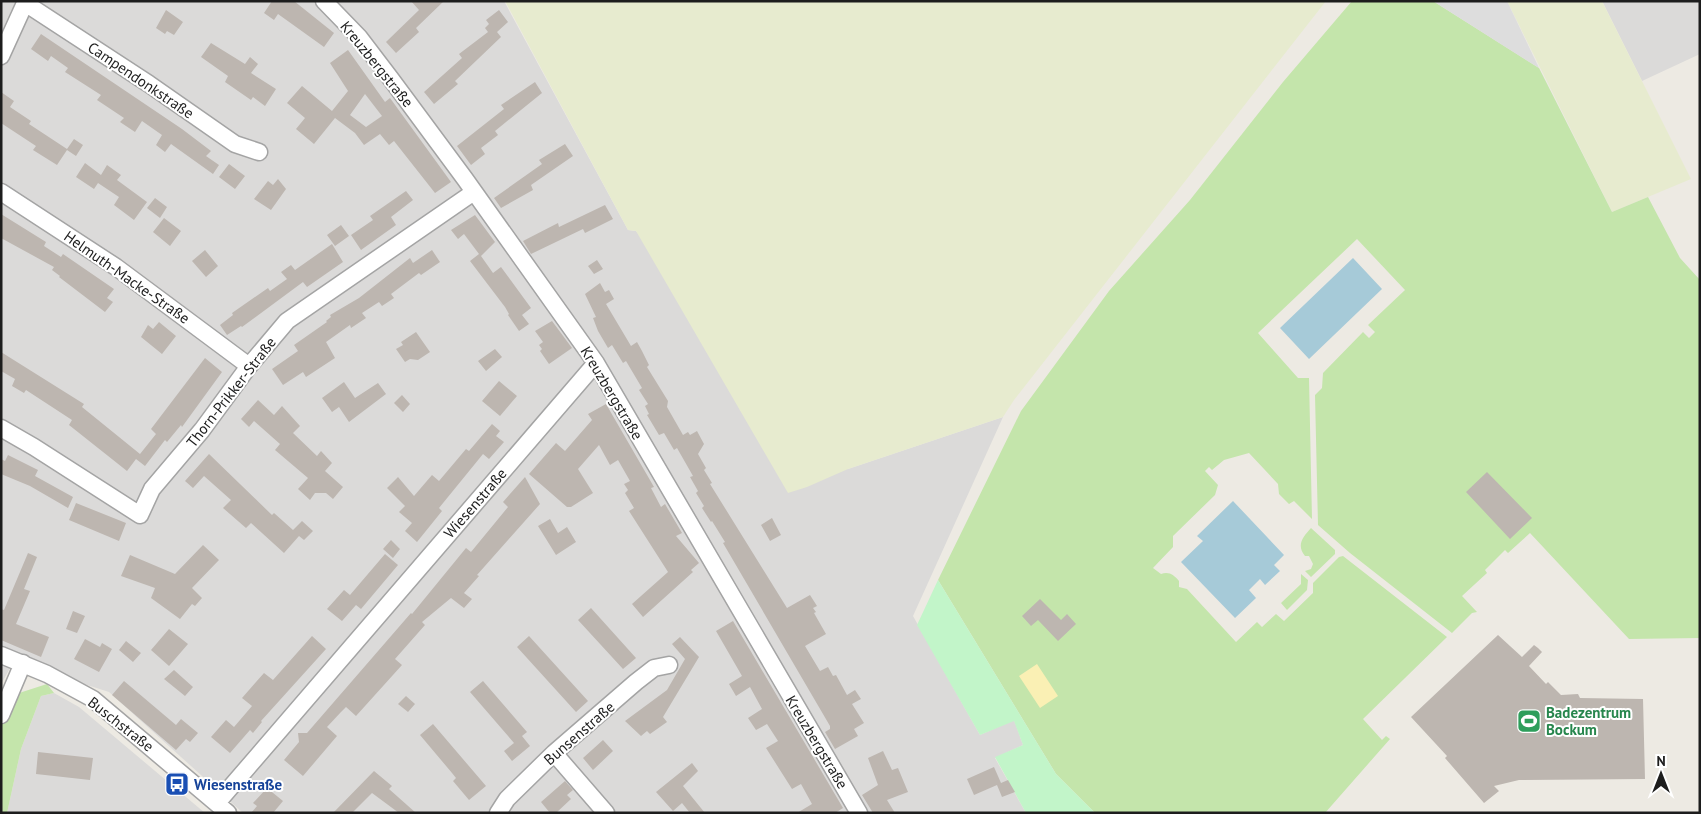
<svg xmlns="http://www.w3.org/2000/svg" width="1701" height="814" viewBox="0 0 1701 814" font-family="'PT Sans',sans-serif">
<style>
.residential{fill:#dbdad9}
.farmland{fill:#e7ebcf}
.grass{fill:#c4e5ab}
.sand{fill:#faf0b4}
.park{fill:#c2f5c9}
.parking{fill:#ddd}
.water{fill:#a6cad8}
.building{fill:#bdb6b0;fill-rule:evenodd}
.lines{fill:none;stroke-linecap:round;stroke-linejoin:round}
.street-casing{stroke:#a4a4a4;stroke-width:19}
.street{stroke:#fff;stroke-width:16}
.labels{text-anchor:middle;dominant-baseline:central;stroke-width:4;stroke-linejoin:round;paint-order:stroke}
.street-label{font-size:15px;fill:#1d1d1d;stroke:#fff}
.leisure-label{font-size:15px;font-weight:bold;fill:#27864d;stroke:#fff;text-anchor:start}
.transit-label{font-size:15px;font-weight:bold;fill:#164399;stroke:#fff;text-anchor:start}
</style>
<rect width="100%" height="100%" fill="#edeae3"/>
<path class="residential" d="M1,1H504L628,230L636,231L848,469L1003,417L913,616L980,735L1014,720L1023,745L995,758L1026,813H243L109,692L78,682L17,656L1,684Z
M1602,1H1700V54L1642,81Z
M54,693L79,707L205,813H7L21,749L41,696Z"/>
<path class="farmland" d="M505,1H1326L1014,400L1003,417L848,469L807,487L788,493L636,231L628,230Z
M1507,1H1602L1691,179L1612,212Z"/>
<path class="grass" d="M1352,1H1433L1539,68L1612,212L1648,197L1680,258L1700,280V638L1629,639L1530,533L1508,553L1505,550L1485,570L1487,573L1462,596L1477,612L1472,613L1452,633L1350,553L1318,525L1315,395L1322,388L1323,373L1363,332L1369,338L1375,332L1368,325L1405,290L1357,239L1258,333L1298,378H1309L1312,519L1294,501L1289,504L1279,494L1278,484L1249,453L1224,460L1212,470L1209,467L1205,471L1218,485L1215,495L1173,536V547L1153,568L1161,574C1169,571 1174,575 1179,581V587L1187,589L1236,642L1257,622L1262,627L1276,614L1284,621L1313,593V583L1339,557L1343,556L1447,637L1363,719L1382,740L1386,736L1390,739L1325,813H1095L1056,774L938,580L1021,411L1109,291L1190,200L1283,82Z
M1311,528L1335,550V554L1311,577L1305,571L1311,569L1313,564L1309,556H1305C1296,545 1303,537 1311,528Z
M1301,574L1308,580L1307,590L1287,610L1281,603L1301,584Z
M47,684L54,693L41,696L21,749L7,813H1V724L16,694Z"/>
<path class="sand" d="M1037,664L1058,696L1040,708L1019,676Z"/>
<path class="park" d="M938,580L1056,774L1095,813H1026L995,757L1023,745L1014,721L980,735L917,625Z"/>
<path class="parking" d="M1433,1H1507L1539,68L1526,60Z"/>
<path class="water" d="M1353,258L1382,289L1309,359L1280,328Z
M1233,501L1284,555L1274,565L1280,571L1265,585L1260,579L1249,590L1256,598L1235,618L1181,562L1203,541L1197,536Z"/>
<path class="building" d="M272,1H294L334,33L324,47L278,14L274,20L264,13Z
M411,1H444L416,28L419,32L396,53L386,42L419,10Z
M166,10L183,22L174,35L167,31L165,34L156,28Z
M499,10L508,22L497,32L501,37L455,81L458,84L434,104L424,92L462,58L459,54L488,32L485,28L489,24L486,20Z
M41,34L182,129L211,151L206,156L219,165L213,174L171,144L165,152L156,145L162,135L142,121L135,132L120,122L124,118L97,100L101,95L65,72L68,68L51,56L48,61L31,49Z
M211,43L245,64L250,57L258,64L251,73L276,89L265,106L253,97L251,100L225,82L228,76L201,57Z
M348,50L385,102L390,98L451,182L435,193L394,141L389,145L380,134L364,145L355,133L335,118L314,144L296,129L305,118L287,103L302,86L332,111L348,91L330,63ZM365,94L382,116L366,127L350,115Z
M535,82L542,93L495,131L498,135L481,148L485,154L471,165L457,146L504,109L501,105Z
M1,92L14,101L10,107L31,121L29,124L67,149L74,139L83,145L76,156L67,150L57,165L33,150L36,146L1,123Z
M565,144L573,156L531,185L533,190L501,208L494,198L542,164L539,160Z
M85,163L101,175L107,165L121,175L117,180L147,202L134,220L114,205L119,197L98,183L94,189L76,177Z
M229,164L245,176L235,189L219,177Z
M278,179L286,189L271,210L254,199L268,181L273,185Z
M406,191L413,200L391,217L396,225L361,250L351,235L373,220L370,216Z
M155,198L167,207L160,218L147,208Z
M605,205L613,219L585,233L583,229L531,254L523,241L558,223L559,227Z
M1,214L46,242L44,246L61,257L63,254L114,289L107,298L113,302L105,312L59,277L60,276L52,270L54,267L1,238Z
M475,215L495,242L481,256L493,273L501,267L531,308L522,315L529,324L519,331L508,315L509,314L505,307L470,261L479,254L464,234L458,239L451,230Z
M164,218L181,231L170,246L153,232Z
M341,225L349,236L335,246L327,235Z
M332,244L343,262L307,287L303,282L242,327L241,326L227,335L220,325L233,315L232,313L268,288L270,291L287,279L281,272L291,265L295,270Z
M205,250L218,266L206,277L192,261Z
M432,250L440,262L421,275L419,273L391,294L394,298L382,306L379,302L362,313L366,318L351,328L350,325L326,342L335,358L306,377L303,372L283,385L272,369L298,351L294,345L327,322L326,321L331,317L330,315L359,298L410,258L413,263Z
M597,260L603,269L594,274L588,266Z
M600,283L605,292L609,290L614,299L606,304L631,346L637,342L642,351L649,365L647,367L668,401L667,407L683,435L688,432L690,435L697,431L704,444L698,454L706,468L704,470L712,483L710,484L787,608L810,595L817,606L813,608L816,612L814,613L826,634L805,646L820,671L828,667L833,676L836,675L847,695L855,690L861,699L852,704L864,723L854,729L858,736L835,749L825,732L830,729V726L723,543L725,542L712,521L711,522L702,508L704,506L696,493L698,491L690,477L693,476L677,448L674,450L664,433L659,435L647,415L649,414L645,406L648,404L639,390L642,388L626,361L623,363L612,345L608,348L598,331L593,318L596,317L585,294Z
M552,321L572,348L549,364L540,351L542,349L539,345L543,342L535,331Z
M159,322L176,336L162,354L141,337L148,325L153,329Z
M416,332L430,352L418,360L410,359L405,362L396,349L403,345L401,342Z
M495,349L502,357L486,371L478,361Z
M1,352L84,404L82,407L140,454L156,434L151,429L205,358L222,372L182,427L181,425L167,442L165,440L145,466L136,459L127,471L69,425L72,420L26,390L24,393L12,386L15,379L1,371Z
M499,381L517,396L500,416L482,401Z
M344,382L355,398L378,383L386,394L349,422L339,407L332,412L322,398Z
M402,395L410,404L403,412L394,403Z
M258,400L274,415L282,406L300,426L293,433L317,456L321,451L332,463L325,471L343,487L333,499L326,493H315L310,500L298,489L308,478L275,450L280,444L254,421L249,427L241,419Z
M606,404L654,487L651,488L661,507L665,504L682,533L676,536L699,563L691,570L693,572L643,617L632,604L668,572L629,511L634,508L625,493L628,490L624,484L630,481L618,460L610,465L599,445L578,469L593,493L571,507H567L529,474L556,443L565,451L592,420L588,414Z
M492,424L500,431L496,436L504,442L489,459L483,454L439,508L442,511L417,542L405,531L412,523L399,512L405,506L387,488L398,477L414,496L432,475L439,481L466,449L469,451Z
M209,454L272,515L274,513L293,530L302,521L313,531L304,540L299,536L284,553L251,523L246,528L223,508L231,500L204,476L193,488L185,481Z
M8,455L38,470L35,476L73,497L68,508L30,486L1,474V459L5,461Z
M1487,472L1532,518L1510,539L1466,492Z
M525,477L540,504L477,575L479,576L464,593L472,599L464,608L451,598L422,622L425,625L395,659L402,665L356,716L346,707L341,712L327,727L337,736L303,776L284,760L299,742L298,733H307L411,613L412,614L466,548L471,552L508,507L503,502Z
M76,503L126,523L119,541L69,520Z
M772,518L781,535L770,541L761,525Z
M550,519L558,533L567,527L576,542L556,555L538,526Z
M391,540L400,549L393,558L383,549Z
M203,545L219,560L192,588L202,598L195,606L192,604L180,619L151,598L155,588L121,576L130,555L175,574Z
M28,553L37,557L24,589L30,591L16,624L49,637L41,657L1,640V609L4,610Z
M385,554L398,565L361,609L356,605L342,621L327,609L344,590L350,595Z
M1040,599L1061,620L1067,614L1076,624L1058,641L1038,620L1031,626L1022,616Z
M591,608L636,658L623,669L578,620Z
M73,611L85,616L77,633L66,629Z
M733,621L843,808L835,813H797L812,804L801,784L792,789L766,748L778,741L767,724L756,730L748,718L762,709L750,687L736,696L729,684L742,676L716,631Z
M169,629L188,644L169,666L151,650Z
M1498,635L1522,657L1534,645L1538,648L1542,652L1529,666L1546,684L1548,682L1561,695L1578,694L1580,698L1643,699L1645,779L1519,780L1494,786L1499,791L1484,803L1445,758L1447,756L1411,717Z
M312,636L326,649L261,721L262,722L253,733L250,730L230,753L211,737L226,720L234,727L252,706L242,698L264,673L273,680Z
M529,636L588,701L576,712L517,647Z
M680,637L699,657L663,717L667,722L650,734L647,731L641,736L625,721L667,690L685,659L672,644Z
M85,639L100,647L102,643L112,649L99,672L74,659Z
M126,641L141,653L133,662L119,650Z
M174,670L193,687L185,696L164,679Z
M124,681L176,725L181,719L198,733L190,742L186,739L176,750L112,695Z
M483,681L527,732L522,736L530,746L512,761L504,751L514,743L470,692Z
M406,696L415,704L408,712L398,704Z
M433,724L486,786L469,800L453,781L456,778L452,773L420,735Z
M603,740L613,751L593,770L583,758Z
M883,751L892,770L898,768L908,792L887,800L895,813H873L862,795L878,785L868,758Z
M38,752L93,758L90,780L36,774Z
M692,763L698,771L683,786L705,813H690L682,803L673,811L656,792Z
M994,767L1001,783L1008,780L1015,792L1002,797L997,785L974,795L967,779Z
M374,771L392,786L389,789L416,813H399L372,793L352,813H333Z
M565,781L573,790L567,795L571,799L556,813H550L541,802Z
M267,788L283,801L273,813H251L257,806L253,803Z"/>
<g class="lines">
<g class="street-casing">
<path id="street" d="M324,1L359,37L391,79L465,179L596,363L859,813
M25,3L149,84L235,144L259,152
M1,56L26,1
M1,192L116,267L249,366
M1,428L34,447L140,515L152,489L202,430L249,366L287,321L474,192
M1,655L47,674L93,699L228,813
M1,715L23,663
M554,753L606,813
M217,803L596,363
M498,813L507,799L554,753L636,682L654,668L669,665"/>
</g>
<use href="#street" class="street"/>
</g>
<defs>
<g id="stadium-square" transform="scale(1.25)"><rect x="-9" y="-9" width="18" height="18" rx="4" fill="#2e9e5b" stroke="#fff"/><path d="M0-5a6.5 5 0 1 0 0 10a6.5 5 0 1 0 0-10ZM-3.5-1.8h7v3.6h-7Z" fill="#fff"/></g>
<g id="bus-square" transform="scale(1.25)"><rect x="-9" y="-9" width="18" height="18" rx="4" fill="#1a4fb4" stroke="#fff"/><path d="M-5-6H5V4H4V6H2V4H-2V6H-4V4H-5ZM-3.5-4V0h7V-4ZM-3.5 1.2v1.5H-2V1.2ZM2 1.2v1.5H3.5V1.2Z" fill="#fff"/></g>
</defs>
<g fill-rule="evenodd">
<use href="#stadium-square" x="1529" y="721"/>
<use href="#bus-square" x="177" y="784"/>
</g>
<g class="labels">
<g class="street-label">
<text transform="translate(377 64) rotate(51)">Kreuzbergstraße</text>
<text transform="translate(141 80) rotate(34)">Campendonkstraße</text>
<text transform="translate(127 277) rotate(35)">Helmuth-Macke-Straße</text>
<text transform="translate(231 392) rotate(-52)">Thorn-Prikker-Straße</text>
<text transform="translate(612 393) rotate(59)">Kreuzbergstraße</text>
<text transform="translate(475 503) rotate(-49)">Wiesenstraße</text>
<text transform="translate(121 724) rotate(38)">Buschstraße</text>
<text transform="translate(579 733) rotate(-41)">Bunsenstraße</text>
<text transform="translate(817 742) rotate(59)">Kreuzbergstraße</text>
</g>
<g class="leisure-label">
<text x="1546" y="712">Badezentrum<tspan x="1546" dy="17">Bockum</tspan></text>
</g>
<g class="transit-label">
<text x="194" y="784">Wiesenstraße</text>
</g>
</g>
<rect width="1701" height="814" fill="none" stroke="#1d1d1d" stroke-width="5"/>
<g transform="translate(1661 774)" stroke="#ffffff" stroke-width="4" paint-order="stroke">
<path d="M0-4L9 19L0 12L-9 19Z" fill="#1d1d1d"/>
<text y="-8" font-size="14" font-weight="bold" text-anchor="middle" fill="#1d1d1d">N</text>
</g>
</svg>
